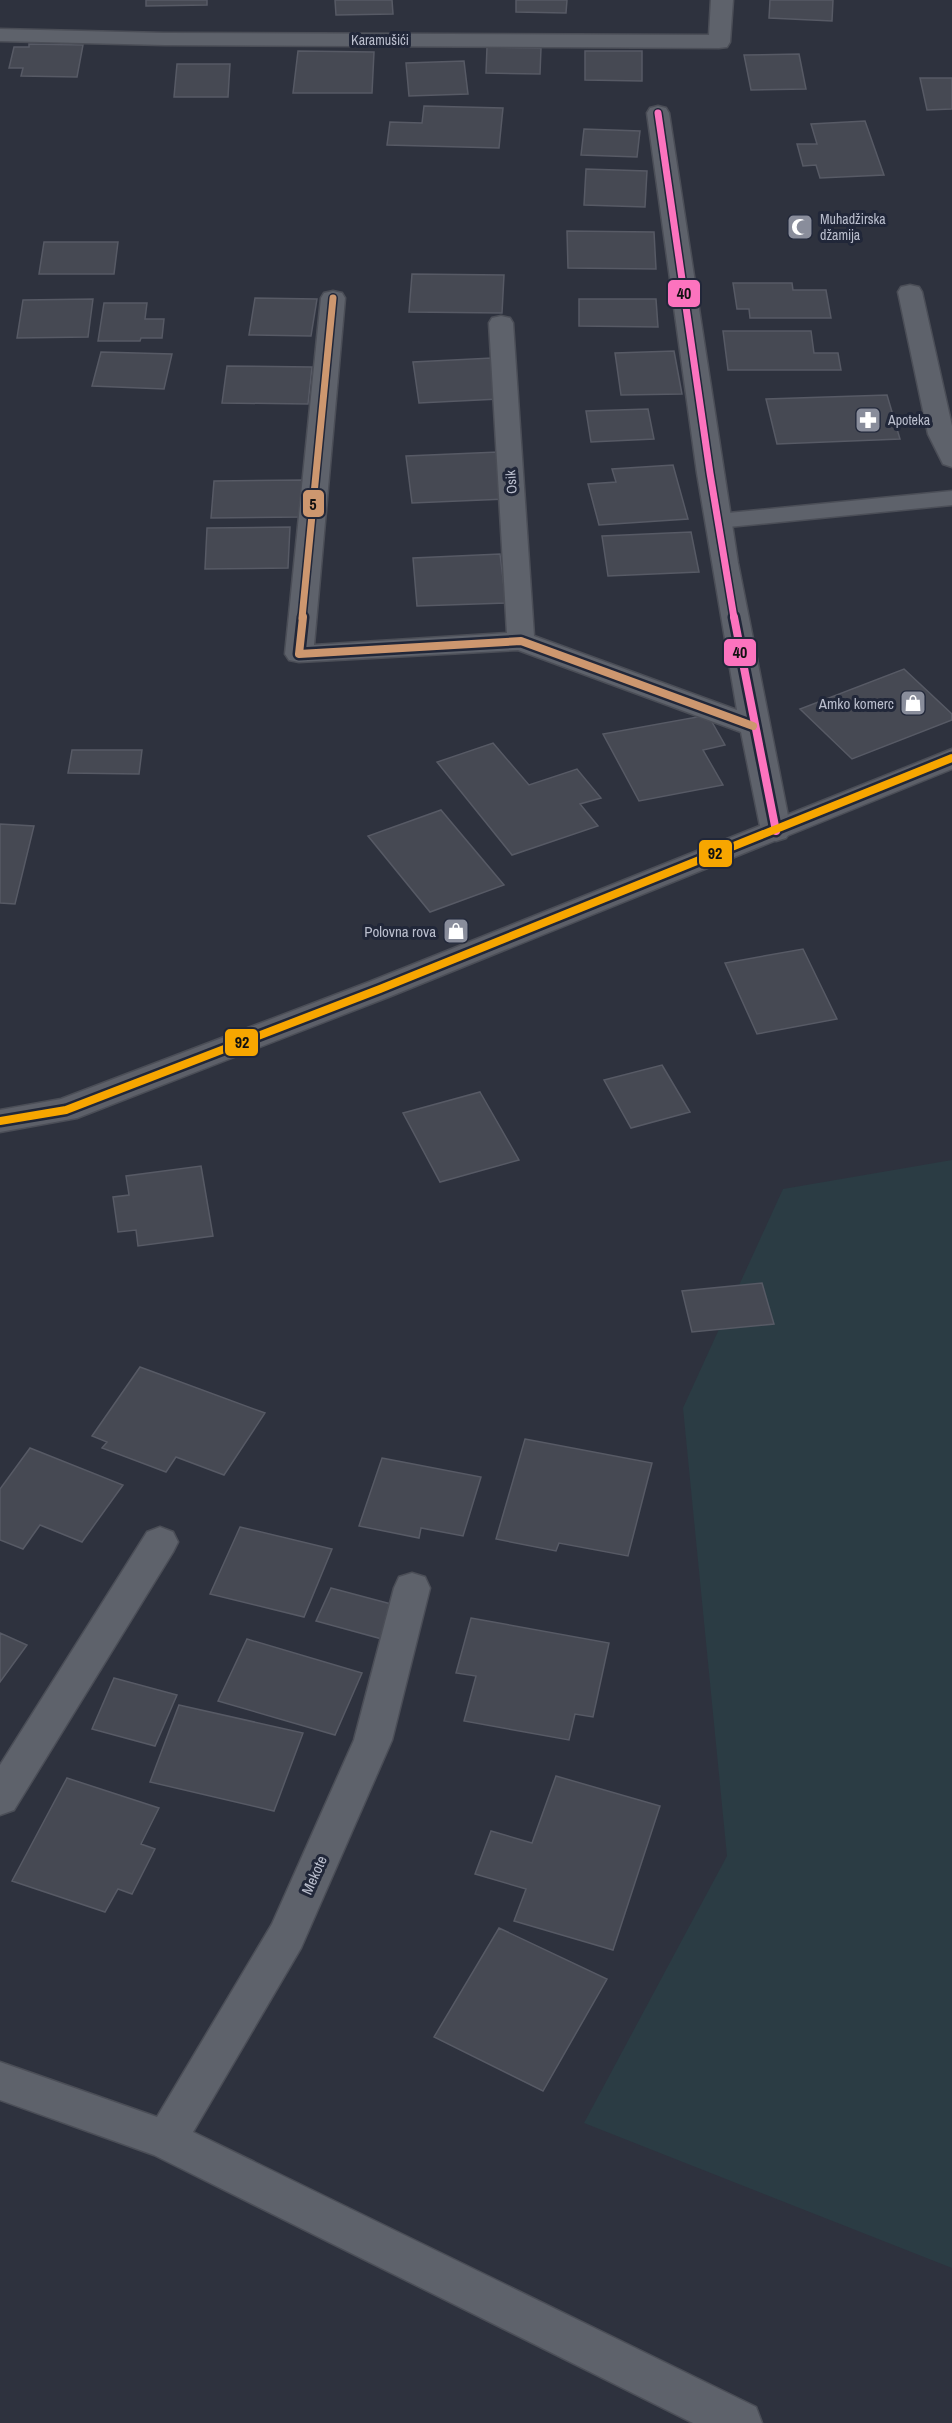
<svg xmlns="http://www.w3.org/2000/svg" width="952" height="2423" viewBox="0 0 952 2423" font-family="'Archivo Narrow',sans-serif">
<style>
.green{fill:#2b3c44}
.building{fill:#464953;stroke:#575a65;stroke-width:1.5}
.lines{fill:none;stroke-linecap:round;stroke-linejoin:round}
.lane-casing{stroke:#4b4e57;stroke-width:3}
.street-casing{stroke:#4b4e57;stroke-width:3}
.secondary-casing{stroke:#4b4e57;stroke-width:3}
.lane{fill:#5e626b;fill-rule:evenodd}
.street{fill:#5e626b;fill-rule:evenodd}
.secondary{fill:#5d6069;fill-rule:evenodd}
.bus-1-far1-casing{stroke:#212739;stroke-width:10}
.bus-1-casing{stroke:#212739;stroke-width:13}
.bus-2-far1-casing{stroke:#212739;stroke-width:10}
.bus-2-casing{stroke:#212739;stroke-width:13}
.bus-3-casing{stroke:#212739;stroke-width:13}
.bus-1-far1{stroke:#fc73be;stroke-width:7}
.bus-1{stroke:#fc73be;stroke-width:8}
.bus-2-far1{stroke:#cd976f;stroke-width:7}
.bus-2{stroke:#cd976f;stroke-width:8}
.bus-3{stroke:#f7a600;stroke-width:8}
.labels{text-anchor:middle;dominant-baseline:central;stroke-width:6;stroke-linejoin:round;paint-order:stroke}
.far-street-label{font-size:14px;fill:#babecd;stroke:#212739}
.far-poi-label{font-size:14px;fill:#babecd;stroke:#212739;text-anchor:start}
.poi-label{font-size:15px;fill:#babecd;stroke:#212739;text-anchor:end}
.street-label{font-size:15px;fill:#babecd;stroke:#212739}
.line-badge{stroke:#212739;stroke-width:2}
.pale-badge-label{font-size:16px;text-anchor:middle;font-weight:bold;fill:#111}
</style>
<rect width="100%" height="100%" fill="#2e323e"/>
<path class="green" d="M952,1160V2268L584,2123L727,1856L683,1408L783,1189Z"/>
<path class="building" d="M146,0H207V5L146,6Z
M335,0H392L393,14L336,15Z
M516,0H567L566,13L516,12Z
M770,0H833L832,21L769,18Z
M29,44L83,45L77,77L21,76L23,68H9L14,47H29Z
M487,47L541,48L540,74L486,73Z
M298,51L374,52L372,93H293Z
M585,51H642V81L585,80Z
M799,54L806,89L751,90L744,55Z
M464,61L468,94L409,96L406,63Z
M177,64H230L228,97H174Z
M920,78H952V109L927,110Z
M424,106L503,108L499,148L387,145L390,122L422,123Z
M865,121L884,175L820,178L816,165L803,166L797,144H817L811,124Z
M584,129L640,131L637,157L581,155Z
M586,169L647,171L645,207L584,205Z
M567,231L654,232L656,269L568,268Z
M44,242H118L114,274H39Z
M412,274L504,275L502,313L409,312Z
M733,283H792L793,290H826L831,318H750L749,309H737Z
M255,298L317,299L311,336L249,335Z
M93,299L88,337L17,338L23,300Z
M579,299H656L658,327L579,326Z
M104,303H147L145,319H164L162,338H141L140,341H98Z
M723,331H811L814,353H838L841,370H728Z
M674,351L682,394L621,395L615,353Z
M101,352L172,354L164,389L92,386Z
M492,358L499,399L419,403L413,362Z
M227,366L312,367L308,404L222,403Z
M887,395L900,439L777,444L766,399Z
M648,409L654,439L591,442L586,411Z
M498,452L506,499L412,503L406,456Z
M673,465L688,519L599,525L588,484L616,482L612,469Z
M303,480L302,517L211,518L214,481Z
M290,527L288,568L205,569L207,528Z
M691,532L699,572L608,576L602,536Z
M500,554L506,603L417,606L413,558Z
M904,669L952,714V720L852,759L800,709Z
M708,715L725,745L703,750L723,785L639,801L603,734Z
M493,743L529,785L577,769L601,798L580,804L598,826L512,855L437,762Z
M72,750H142L139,774L68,773Z
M441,810L504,885L430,912L368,836Z
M0,824L34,826L15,904L0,903Z
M803,949L837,1019L757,1034L725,963Z
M662,1065L690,1112L631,1128L604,1080Z
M480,1092L519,1160L440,1182L403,1113Z
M201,1166L213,1236L138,1246L136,1230L118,1232L113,1197L129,1195L126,1176Z
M762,1283L774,1324L692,1332L682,1291Z
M140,1367L265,1413L224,1475L176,1457L166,1472L102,1448L107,1442L92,1436Z
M525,1439L652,1463L628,1556L559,1543L556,1551L496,1539Z
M30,1448L123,1485L82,1542L40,1525L23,1549L0,1540V1489Z
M382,1458L481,1477L463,1536L421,1528L419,1538L359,1526Z
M240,1527L332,1549L304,1617L210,1594Z
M331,1588L395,1605L382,1639L316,1621Z
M471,1618L609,1643L593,1717L575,1714L569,1740L464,1721L476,1676L456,1673Z
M0,1633L27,1645L0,1682Z
M247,1639L362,1673L335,1735L218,1701Z
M114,1678L177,1695L155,1746L92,1729Z
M179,1705L303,1733L274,1811L150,1782Z
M556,1776L660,1806L613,1950L514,1921L526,1889L475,1874L491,1831L532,1843Z
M67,1778L159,1808L141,1844L155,1849L132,1894L118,1889L105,1912L12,1881Z
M499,1928L607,1979L543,2091L434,2037Z"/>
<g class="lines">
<g class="lane-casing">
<path id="lane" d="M952,491V505L718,528L710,526L706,521L710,516L718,514Z"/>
</g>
<g class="street-casing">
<path id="street" d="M711,0H733L730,42L727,47L719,48L164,45L0,41V29L164,33L709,35Z
M658,106L666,108L669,113L738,563L791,831L786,838L776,841L766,838L761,831L741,732L518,650L299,662L289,660L285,654L321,298L324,293L333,291L342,293L345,298L314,645L507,633L489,323L492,318L501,316L510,318L513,323L534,636L737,710L697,473L647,113L650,108Z
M910,285L919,287L922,292L952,426V467L943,464L928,434L898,292L901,287Z
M160,1527L173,1532L178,1542L173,1552L14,1810L0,1815V1765L147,1532Z
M412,1573L425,1577L430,1588L392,1740L301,1948L193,2132L756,2407L762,2423H693L154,2155L0,2100V2062L157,2117L272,1924L354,1740L394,1588L399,1577Z"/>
</g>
<g class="secondary-casing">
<path id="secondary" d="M952,749V769L391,996L77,1118L0,1132V1110L61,1099L369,982Z"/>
</g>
<use href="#lane" class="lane"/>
<use href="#street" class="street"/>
<use href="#secondary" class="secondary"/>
<g class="bus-1-far1-casing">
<path id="bus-1-far1" d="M658,113L710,473L734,618"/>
</g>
<g class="bus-1-casing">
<path id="bus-1" d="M734,617L776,831"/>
</g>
<g class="bus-2-far1-casing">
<path id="bus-2-far1" d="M302,618L333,298"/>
</g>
<g class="bus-2-casing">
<path id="bus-2" d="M303,617L299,654L521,641L753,726"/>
</g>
<g class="bus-3-casing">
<path id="bus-3" d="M0,1121L66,1110L380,989L952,758"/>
</g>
<use href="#bus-1-far1" class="bus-1-far1"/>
<use href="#bus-1" class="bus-1"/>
<use href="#bus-2-far1" class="bus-2-far1"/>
<use href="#bus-2" class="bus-2"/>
<use href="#bus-3" class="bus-3"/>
</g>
<defs>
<g id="mosque-square" transform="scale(1.35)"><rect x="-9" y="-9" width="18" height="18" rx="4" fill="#898d9b" stroke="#212739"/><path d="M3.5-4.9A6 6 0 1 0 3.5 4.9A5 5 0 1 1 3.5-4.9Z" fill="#fff"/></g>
<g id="pharmacy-square" transform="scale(1.35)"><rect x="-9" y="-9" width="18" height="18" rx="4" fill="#898d9b" stroke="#212739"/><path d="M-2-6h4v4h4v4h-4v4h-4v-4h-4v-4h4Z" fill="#fff"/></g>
<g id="shop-square" transform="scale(1.35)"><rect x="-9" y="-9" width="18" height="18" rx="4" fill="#898d9b" stroke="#212739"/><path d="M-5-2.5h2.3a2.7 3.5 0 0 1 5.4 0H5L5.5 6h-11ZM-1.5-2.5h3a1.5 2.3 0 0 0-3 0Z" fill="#fff"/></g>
</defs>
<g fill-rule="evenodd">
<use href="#mosque-square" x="800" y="227"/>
<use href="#pharmacy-square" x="868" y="420"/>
<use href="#shop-square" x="913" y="703"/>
<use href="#shop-square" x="456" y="931"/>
</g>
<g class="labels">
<g class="far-street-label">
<text x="380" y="40">Karamušići</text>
<text transform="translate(511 482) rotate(-94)">Osik</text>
</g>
<g class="far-poi-label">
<text x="820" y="219">Muhadžirska<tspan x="820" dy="16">džamija</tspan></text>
<text x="888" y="420">Apoteka</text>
</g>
<g class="poi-label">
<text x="894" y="703">Amko komerc</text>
<text x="436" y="931">Polovna rova</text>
</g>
<g class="street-label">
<text transform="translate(314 1875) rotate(-66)">Mekote</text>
</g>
</g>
<g class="line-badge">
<rect x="667" y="279" width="34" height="29" rx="6" fill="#fc73be"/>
<rect x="302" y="489" width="23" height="29" rx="6" fill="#cd976f"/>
<rect x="723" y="638" width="34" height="29" rx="6" fill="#fc73be"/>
<rect x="698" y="839" width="35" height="29" rx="6" fill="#f7a600"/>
<rect x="224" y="1028" width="35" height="29" rx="6" fill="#f7a600"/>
</g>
<g class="pale-badge-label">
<text x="684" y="299">40</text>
<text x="313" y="510">5</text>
<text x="740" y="658">40</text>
<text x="715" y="859">92</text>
<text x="242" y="1048">92</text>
</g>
</svg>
